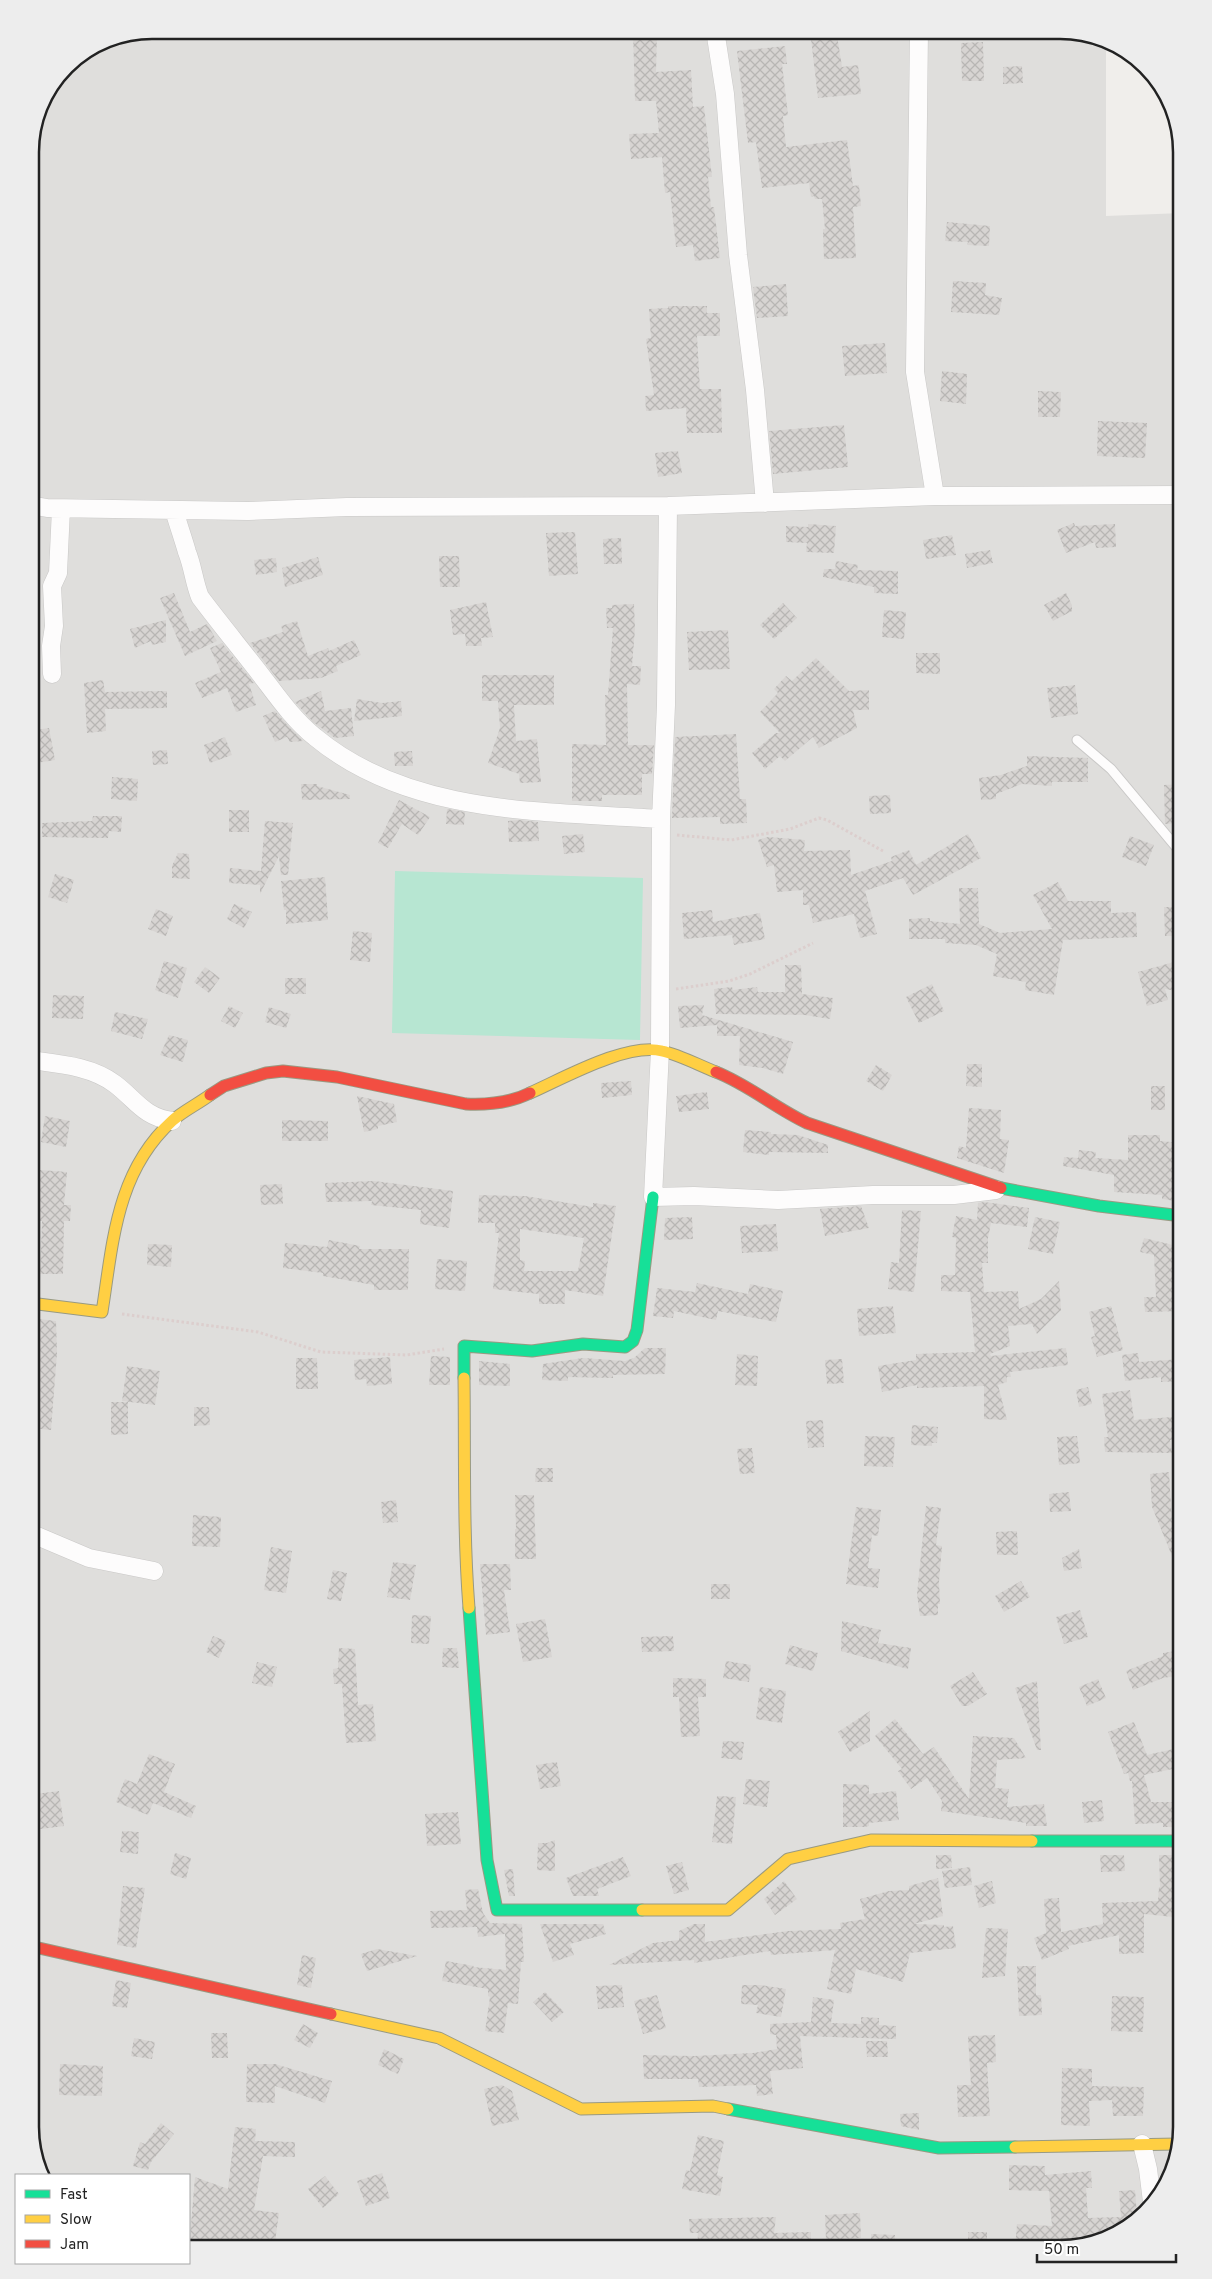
<svg xmlns="http://www.w3.org/2000/svg" width="1212" height="2279" viewBox="0 0 1212 2279" font-family="Overpass,sans-serif">
<style>
.residential{fill:#dfdedc}
.pitch{fill:#b7e6d2}
.building{fill:url(#building-cross-hatch);fill-rule:evenodd}
.lines{fill:none;stroke-linecap:round;stroke-linejoin:round}
.lane-casing{stroke:#c9c8c7;stroke-width:11}
.street-casing{stroke:#c9c8c7;stroke-width:19}
.fast-casing{stroke:#999a82;stroke-width:13}
.slow-casing{stroke:#999a82;stroke-width:13}
.jam-casing{stroke:#999a82;stroke-width:13}
.path{stroke:#dccecd;stroke-width:3;stroke-dasharray:2.5 2.5;stroke-linecap:butt}
.lane{stroke:#fdfcfc;stroke-width:9}
.street{stroke:#fdfcfc;stroke-width:18}
.fast{stroke:#16e098;stroke-width:11}
.slow{stroke:#ffcf43;stroke-width:11}
.jam{stroke:#f24e42;stroke-width:11}
.rim{fill:none;stroke:#222;stroke-width:2.5}
</style>
<defs>
<pattern id="building-cross-hatch" width="8" height="8" patternUnits="userSpaceOnUse" patternTransform="scale(1.25)"><rect width="8" height="8" fill="#d7d4d2"/><path d="M0 0l8 8M0 8l8-8" fill="none" stroke="#b8b6b4"/></pattern>
</defs>
<rect width="100%" height="100%" fill="#f0eeeb"/>
<path class="residential" d="M152,30H1068L1106,44V216L1182,213V2127L1161,2195L1107,2240L1060,2249H189V2175L39,2174L30,2127V145L39,105L66,66L106,39Z"/>
<path class="pitch" d="M395,871L643,878L640,1040L392,1033Z"/>
<path class="building" d="M633,30H657L656,72L691,70L693,107L704,106L712,177H708L711,207H714L720,258L695,261L693,245L676,247L670,192L665,193L662,157L631,159L629,134L659,133L656,101H635Z
M837,35L842,67L858,65L861,94L818,98L811,39Z
M983,42L984,81H962L961,43Z
M785,46L787,64H782L788,115L783,116L786,147L847,140L853,186L859,185L861,206L853,207L856,258L824,259L823,229H825L822,199H815L814,196L811,197L809,183L762,188L756,142L748,143L737,51Z
M1022,66L1023,83L1003,84V67Z
M947,222L990,226L989,246L967,245L968,242L945,241Z
M953,281L986,283L985,295L1002,298L999,315L951,312Z
M786,284L788,316L757,318L753,287Z
M668,306H707V313H720V336H697L700,389H721L722,433H687L686,408L646,411L645,396L654,395L646,339L651,338L649,309L668,308Z
M885,343L887,373L845,376L842,346Z
M942,371L967,374L966,404L940,401Z
M1038,391L1061,392L1060,417H1038Z
M1098,421L1147,423L1145,458L1097,456Z
M844,425L848,467L773,474L769,431Z
M678,451L682,473L658,477L655,453Z
M1074,523L1075,526L1115,524L1116,547L1096,548L1095,542L1066,553L1057,530Z
M808,524L836,526L834,553L806,552L807,543L786,542V526L808,527Z
M575,532L578,574L549,576L546,533Z
M952,535L956,555L926,559L923,540Z
M621,538L622,564H604L603,539Z
M990,550L993,563L967,568L965,554Z
M439,556H459L460,587H440Z
M318,557L323,575L285,587L282,568Z
M276,558L277,572L256,575L254,560Z
M836,561L858,565L857,570L898,571V594L874,593V587L823,577L824,569H835Z
M174,593L190,632L207,624L217,641L185,656L160,598Z
M1066,593L1072,605V611L1053,621L1044,605Z
M486,602L493,637L481,638L482,646H466L465,634L453,635L450,610Z
M783,603L797,618L774,639L760,625Z
M634,604L635,629L632,666H641L640,685L627,684L628,745H654L652,774H642V795H602V801H572V744L606,745L605,695H608L613,628H607L606,608H612V605Z
M884,610L906,612L904,639L882,637Z
M166,620V642L152,645L151,641L135,648L130,629Z
M297,621L308,656L328,648L329,651L354,640L361,655L336,666L338,671L321,678L279,681L250,643L283,632L281,626Z
M728,630L730,669L689,670L687,632Z
M222,643L254,683L249,684L256,705L236,712L227,688L202,698L195,683L221,672L210,648Z
M916,653H940V674L916,673Z
M816,658L849,691L869,690V710H853L857,728L819,748L813,737L785,761L780,756L765,769L752,753L776,733H780L760,712L778,693L774,689L786,676L792,681Z
M482,675H554V705H514L516,741L537,739L541,782L520,783L519,774L488,763L500,728L498,701H482Z
M103,680L105,692L167,691V708L105,709L106,731L87,733L84,683Z
M1075,685L1078,714L1051,718L1047,688Z
M321,691L325,711L351,708L354,736L335,738L313,722L295,702Z
M357,699L382,703L401,701L402,716L354,721Z
M275,711L290,728L303,741L290,742L287,737L275,742L263,716Z
M49,728L55,760L30,764V746L38,744L36,730Z
M736,734L740,799H746L747,823L720,824V817L672,818L675,737Z
M225,737L232,755L210,763L204,745Z
M167,750L168,764L153,765L152,751Z
M412,751L413,766H395L394,752Z
M1027,756L1088,758V782H1052V786L1022,784L996,794V799L981,800L979,778L1001,775L1027,766Z
M112,777L138,779L137,801L111,799Z
M301,784H317V786L350,795V799L302,800Z
M1182,784V823L1165,824L1164,785Z
M890,795L891,813L870,814L869,796Z
M399,800L430,817L418,835L402,824L388,848L378,843Z
M447,809L465,812L464,825L446,824Z
M229,810H249V832H229Z
M93,816H122L121,832L109,831L108,838L42,837V823L92,821Z
M519,820L538,822L539,841L509,842L508,821Z
M265,821L293,823L288,875H281L279,856L260,894V885L229,883L230,868L261,871Z
M583,834L585,852L564,854L562,836Z
M968,834L981,858L913,895L903,878L865,891L877,934L860,938L854,914L813,923L809,905H803V890L777,892L774,865L767,867L758,840L768,837L805,840L804,851L850,850L851,875L892,861L891,857L909,850L916,865Z
M1130,836L1154,845L1146,866L1122,857Z
M178,853L189,854L190,879L172,878V866Z
M55,874L74,880L67,903L48,897Z
M325,877L328,920L286,924V910H284L281,881Z
M1058,882L1068,901H1111V913L1136,912L1137,937L1063,940L1054,995L1025,990L1026,982L993,976L997,954L976,945L945,943V939H909V919L930,918V921L960,924L959,888H978L979,924L1000,933L1052,929L1033,895Z
M234,904L252,912L244,928L227,919Z
M1164,907H1182V936H1165Z
M156,909L173,916L166,936L148,929Z
M712,910L713,922L760,913L765,939L734,945L732,935L684,939L682,913Z
M353,931L372,933L370,962L350,960Z
M164,961L187,968L178,998L155,990Z
M1174,962L1182,963V992L1165,989L1168,1000L1147,1006L1138,972Z
M785,965H801L802,994L833,998L830,1019L805,1015L716,1014L714,989L732,987L733,990L757,987L758,992H785Z
M205,967L220,978L209,993L194,982Z
M285,978H306V994H285Z
M932,984L944,1011L919,1023L906,997Z
M53,995L84,996L83,1019L52,1018Z
M704,1005L702,1015L793,1042L783,1074L763,1068L739,1065L740,1036H717V1025L680,1028L678,1006Z
M229,1006L243,1013L235,1028L221,1021Z
M269,1007L291,1014L286,1028L265,1022Z
M115,1012L148,1019L142,1039L111,1031Z
M169,1035L188,1040L183,1062L160,1055Z
M967,1064H982V1087L966,1086Z
M876,1065L892,1075L883,1091L866,1081Z
M631,1081L632,1095L602,1098L601,1083Z
M1151,1086H1165V1110H1151Z
M707,1092L709,1109L679,1112L676,1096Z
M357,1096L394,1104L397,1122L378,1126V1129L364,1132Z
M969,1108L1001,1110L1000,1139L1009,1140L1004,1173L957,1158L959,1146L966,1148Z
M45,1116L70,1121L66,1147L41,1142Z
M282,1120L328,1121V1141H282Z
M745,1130L771,1132V1134L798,1135L828,1145V1153L769,1152V1155L743,1152Z
M1128,1135H1160V1141L1182,1143V1202L1162,1199V1195L1114,1192V1175L1063,1166L1064,1157L1078,1158L1079,1150L1096,1152L1095,1158L1128,1160Z
M40,1170L67,1172L64,1205H71L70,1221H64L63,1274H40L42,1221L32,1220V1204H36Z
M374,1181L453,1191L449,1228L420,1224L421,1210L371,1205L372,1201L326,1202L325,1183Z
M282,1184L283,1204L261,1205L260,1185Z
M479,1195L525,1196L593,1207V1203L616,1206L603,1296L565,1290V1304H539V1294L493,1289L499,1233H495V1223H478ZM520,1229L584,1238L578,1271H524L525,1261L520,1260Z
M984,1202L1029,1208L1027,1227L991,1223L988,1238V1263H982L984,1292L1018,1291L1019,1309L1041,1299L1059,1281L1061,1310L1037,1334L1032,1324L1008,1326L1010,1346L990,1354L991,1356L1066,1348L1068,1365L1010,1372L1011,1377H1007V1382L998,1385L1007,1420L984,1419V1386L917,1388V1385L882,1392L878,1366L916,1360V1354L975,1352L970,1292L941,1291V1275H955L956,1238L952,1237L956,1216L977,1220L978,1203Z
M861,1206L869,1228L825,1236L820,1209Z
M902,1210L921,1211L914,1292L888,1289L891,1262L899,1263Z
M692,1217L693,1239L664,1240L665,1218Z
M1035,1217L1060,1222L1053,1254L1028,1249Z
M776,1224L778,1251L742,1253L740,1226Z
M1144,1238L1181,1247L1172,1278H1182V1311L1145,1312L1144,1297H1156L1154,1255L1140,1252Z
M329,1240L360,1246L359,1249H409L408,1290H374V1285L323,1276V1273L283,1268L285,1243L327,1247Z
M148,1244L172,1245L171,1267L147,1265Z
M437,1259L467,1261L465,1291L435,1289Z
M697,1283L748,1294L750,1284L783,1291L776,1322L718,1311L716,1320L674,1311L673,1318L653,1316L657,1288L695,1292Z
M893,1306L896,1333L859,1336L857,1309Z
M1111,1306L1123,1350L1097,1357L1091,1337L1095,1336L1089,1312Z
M30,1318L56,1321L57,1353L51,1430L30,1428L33,1342H30Z
M645,1348H666L665,1374L613,1375V1378L568,1377V1381L542,1380L543,1364L583,1358L625,1361L634,1358Z
M1138,1353L1139,1362L1182,1359V1381L1161,1382V1377L1125,1381L1122,1355Z
M737,1354L758,1356L757,1386L735,1385Z
M431,1356L450,1357V1385H429Z
M390,1357L392,1384L367,1386L366,1379L355,1380L354,1360Z
M296,1358H317L318,1389H296Z
M842,1359L844,1383L827,1384L825,1360Z
M479,1361L510,1364V1386L479,1385Z
M127,1366L160,1371L155,1405L122,1401Z
M1088,1387L1092,1404L1079,1407L1076,1390Z
M1130,1390L1134,1420L1172,1417V1425L1182,1424V1440H1170L1172,1453L1105,1452L1104,1437H1108L1102,1394Z
M111,1402H128V1434L111,1435Z
M194,1407H209L210,1425L194,1426Z
M823,1420L824,1447L808,1448L806,1421Z
M912,1425L938,1427L937,1443H932V1446L911,1445Z
M865,1436L895,1437L893,1467L864,1466Z
M1077,1436L1080,1463L1059,1465L1057,1437Z
M752,1448L755,1473L740,1474L737,1449Z
M536,1468H553V1482H535Z
M1169,1472L1172,1523L1178,1520L1182,1530V1535L1173,1539L1174,1556H1172L1152,1507L1150,1474Z
M1069,1492L1071,1511L1050,1512L1049,1494Z
M515,1495H534L536,1559H515V1529H516Z
M396,1500L398,1522L383,1523L381,1502Z
M926,1506L941,1508L936,1545L942,1546L939,1582L940,1604H938V1615L920,1616L917,1594Z
M856,1507L881,1510L878,1536L872,1535L868,1568L880,1569L878,1588L846,1584Z
M193,1515L221,1517L220,1547L192,1546Z
M1017,1531L1018,1555H997L996,1532Z
M271,1547L292,1551L286,1593L264,1590Z
M1079,1549L1082,1568L1064,1571L1062,1558Z
M393,1562L416,1565L410,1600L387,1597Z
M480,1564H510L511,1590H504L510,1632L486,1635Z
M333,1570L347,1573L341,1601L327,1599Z
M1021,1581L1030,1597L1004,1612L995,1596Z
M711,1584H730V1599H711Z
M1080,1610L1088,1637L1064,1644L1056,1617Z
M412,1615L431,1616L429,1644L411,1643Z
M545,1619L552,1657L523,1662L516,1624Z
M842,1621L881,1630L878,1643L911,1648L908,1669L841,1651Z
M213,1636L226,1641L219,1658L206,1652Z
M673,1636L674,1651L642,1652L641,1637Z
M790,1645L818,1653L813,1671L785,1664Z
M339,1648L355,1649L358,1705L373,1704L376,1741L346,1743L342,1684H334L333,1669L338,1668Z
M443,1648H457L459,1668L442,1667Z
M1182,1650V1675L1163,1678L1133,1690L1126,1671L1163,1656V1653Z
M726,1661L751,1665L749,1682L723,1678Z
M257,1662L277,1667L272,1687L252,1683Z
M973,1672L987,1694L968,1706H962L950,1686Z
M673,1678L706,1679V1697H698L700,1736L681,1737L679,1697H673Z
M1098,1679L1106,1698L1087,1706L1079,1687Z
M1037,1681L1041,1750H1037L1015,1688Z
M760,1687L786,1691L782,1723L756,1719Z
M870,1711V1741L850,1752L838,1732Z
M895,1719L923,1754L934,1747L969,1799L973,1736L1014,1738L1026,1758L997,1760L995,1788L1009,1789L1007,1807L1044,1804L1047,1826H1026V1823L941,1811L942,1801L927,1778L911,1789L898,1771L902,1769L875,1736Z
M1134,1722L1147,1755L1178,1748L1182,1767L1144,1775L1151,1802H1182V1827H1163V1823L1135,1824L1132,1781H1130L1128,1773L1124,1774L1108,1732Z
M723,1741L744,1742L742,1760L721,1758Z
M149,1754L175,1764L164,1792L196,1806L191,1818L153,1803L148,1815L116,1802L125,1779L137,1784Z
M557,1762L561,1786L540,1789L536,1765Z
M746,1779L770,1781L767,1807L743,1804Z
M843,1784L869,1785V1794L896,1791L899,1820L869,1823V1826L864,1827H843Z
M59,1791L64,1826L33,1830L30,1801L36,1800L35,1794Z
M717,1796L736,1797L732,1844L712,1842Z
M1102,1800L1104,1821L1084,1823L1082,1802Z
M458,1812L461,1844L427,1846L425,1814Z
M122,1831L139,1832L138,1854L120,1852Z
M555,1840V1871L537,1870L538,1843H547Z
M175,1853L191,1858L186,1879L170,1874Z
M936,1855H951L952,1868L936,1869Z
M1100,1855H1124L1125,1871L1101,1872Z
M1159,1855H1182V1877H1180V1882L1174,1883L1173,1917L1144,1914V1953L1119,1954V1935L1068,1946L1069,1949L1042,1960L1034,1938L1046,1933L1044,1899L1059,1898L1061,1932L1103,1924L1102,1903L1158,1901L1159,1887H1160Z
M623,1857L631,1876L597,1889L599,1896H573L566,1878Z
M682,1862L689,1890L674,1894L666,1866Z
M970,1867L972,1885L945,1888L942,1871Z
M513,1869L515,1896H509L504,1870Z
M938,1878L943,1916L914,1924L944,1925V1927L953,1926L956,1948L910,1953L903,1982L856,1969L851,1994L827,1989L835,1950L771,1955L770,1951L694,1963V1960L609,1965L653,1943L679,1940V1931L694,1924H705V1942L788,1931L841,1929L840,1923L865,1919L860,1899L889,1891L909,1890V1886Z
M784,1881L797,1899L775,1915L764,1899Z
M992,1881L996,1903L979,1908L974,1886Z
M123,1886L145,1888L136,1948L117,1945Z
M478,1889L483,1913L490,1923L522,1924L524,1962H521L518,2004L508,2003L504,2033L485,2031L490,1997L488,1996V1989L442,1981L446,1961L474,1966L473,1967L506,1970L505,1934L478,1937L477,1927L431,1928L430,1911L467,1910L465,1890Z
M540,1924H603L606,1934L570,1944L574,1955L553,1962Z
M986,1928L1008,1929L1005,1976L982,1978Z
M377,1949L417,1956L367,1971L361,1954Z
M302,1955L316,1958L311,1988L297,1985Z
M1017,1966H1036V1995H1041L1042,2015L1019,2016Z
M116,1980L131,1983L127,2008L112,2006Z
M622,1985L624,2007L598,2009L596,1986Z
M742,1985H761L786,1989L781,2017L756,2013L758,2005L741,2004Z
M545,1992L564,2012L552,2022L533,2002Z
M657,1995L666,2028L643,2034L634,2001Z
M1112,1996L1144,1997L1143,2032L1111,2031Z
M813,1997L834,2000L831,2023L861,2024V2017L879,2018V2025L896,2026V2039L800,2036L803,2068L770,2071L773,2094L757,2096L756,2085L699,2087L698,2079H644L643,2055L694,2056L753,2053L777,2049L776,2035L770,2034V2024L811,2022Z
M303,2024L318,2033L310,2048L294,2040Z
M211,2033H227L228,2058H212Z
M995,2035L996,2062L987,2063L990,2116L958,2117L957,2085H971L968,2036Z
M134,2038L155,2042L152,2059L131,2056Z
M866,2041H887L888,2057H867Z
M384,2049L404,2059L398,2074L378,2065Z
M60,2064L103,2066L102,2096L59,2095Z
M247,2064H275L332,2081L325,2103L275,2086V2103L246,2102Z
M1062,2068L1092,2069V2086L1144,2087L1143,2116H1113L1112,2100L1089,2101L1090,2126L1061,2125Z
M502,2085L512,2091L519,2120L492,2126L484,2089Z
M919,2113V2130L901,2126L900,2114Z
M161,2123L174,2134L151,2162L148,2170L133,2166L140,2142L145,2144Z
M235,2127L256,2129L255,2141L295,2142V2157L263,2156L254,2210L279,2213L274,2249H189L195,2177L228,2189Z
M698,2135L724,2141L717,2175L723,2177L720,2196L682,2189L686,2170L690,2171Z
M1009,2165L1045,2166V2175L1091,2171L1092,2188H1086L1088,2218L1121,2217L1119,2191L1135,2190L1137,2215L1107,2240L1060,2249H1015L1017,2224L1052,2226L1049,2191L1009,2190Z
M382,2173L390,2198L366,2206L357,2181Z
M325,2176L339,2194L323,2208L308,2189Z
M860,2213L861,2238L826,2240L825,2215Z
M776,2217L774,2233L811,2232V2249H697L698,2233H690L689,2219Z
M968,2232H987V2248H968Z
M871,2234L895,2235V2249H871Z"/>
<g class="lines">
<g class="lane-casing">
<path id="lane" d="M1077,740L1111,769L1182,854"/>
</g>
<g class="street-casing">
<path id="street" d="M715,30L725,94L738,255L755,390L765,503
M919,30L915,372L935,496
M30,505L47,508L248,511L347,507L668,506L935,496L1182,495
M668,506L666,705L661,819L660,1050L653,1197L694,1196L778,1200L873,1195H954L996,1190
M174,510C178,524 183,538 187,552C193,567 194,582 200,597C218,621 236,643 254,666C273,690 291,718 315,737C410,816 545,811 661,819
M52,674L51,646L54,626L52,586L58,573L61,509
M30,1060C59,1064 91,1066 115,1084C136,1100 144,1117 172,1121
M30,1533L89,1558L154,1571
M1142,2144L1148,2169L1152,2202"/>
</g>
<g class="fast-casing">
<path id="fast" d="M1001,1188L1099,1206L1182,1216
M464,1378V1346L532,1351L583,1344L625,1347L633,1341L637,1330L653,1197
M469,1608L487,1860L497,1910H642
M1032,1841H1182
M728,2109L939,2148L1015,2147"/>
</g>
<g class="slow-casing">
<path id="slow" d="M530,1093C562,1079 627,1042 662,1051C680,1055 698,1065 716,1072
M30,1303L102,1312C113,1242 116,1172 172,1121C183,1111 198,1104 210,1095
M464,1378C465,1455 463,1532 469,1608
M642,1910H728L788,1859L871,1840L1032,1841
M331,2014L439,2038L581,2109L713,2106L728,2109
M1015,2147L1177,2144"/>
</g>
<g class="jam-casing">
<path id="jam" d="M716,1072C749,1085 775,1108 807,1123L1001,1188
M210,1095L224,1086L266,1073L283,1071L337,1077L466,1104C488,1105 510,1103 530,1093
M30,1946L331,2014"/>
</g>
<path class="path" d="M677,835L731,840L790,829L819,818L827,820L883,851
M676,989L729,981L750,974L813,943
M122,1314L258,1332L321,1352L407,1355L444,1349"/>
<use href="#lane" class="lane"/>
<use href="#street" class="street"/>
<use href="#fast" class="fast"/>
<use href="#slow" class="slow"/>
<use href="#jam" class="jam"/>
</g>
<path d="M0 0H1212V2279H0ZM152 39H1060A113 113 0 0 1 1173 152V2127A113 113 0 0 1 1060 2240H152A113 113 0 0 1 39 2127V152A113 113 0 0 1 152 39Z" fill="#ededed" fill-rule="evenodd"/>
<path class="rim" d="M152 39H1060A113 113 0 0 1 1173 152V2127A113 113 0 0 1 1060 2240H152A113 113 0 0 1 39 2127V152A113 113 0 0 1 152 39Z"/>
<rect x="15" y="2174" width="175" height="90" fill="#ffffff" stroke="#a7a7a7"/>
<rect x="25" y="2190" width="25" height="8" fill="#16e098" stroke="#a7a7a7"/>
<text x="60" y="2199" font-size="15" fill="#222222">Fast</text>
<rect x="25" y="2215" width="25" height="8" fill="#ffcf43" stroke="#a7a7a7"/>
<text x="60" y="2224" font-size="15" fill="#222222">Slow</text>
<rect x="25" y="2240" width="25" height="8" fill="#f24e42" stroke="#a7a7a7"/>
<text x="60" y="2249" font-size="15" fill="#222222">Jam</text>
<path d="M1037 2254v8h139v-8" fill="none" stroke="#222222" stroke-width="2.5"/>
<text x="1044" y="2254" font-size="15" fill="#222222" stroke="#ffffff" stroke-width="4" paint-order="stroke">50 m</text>
</svg>
